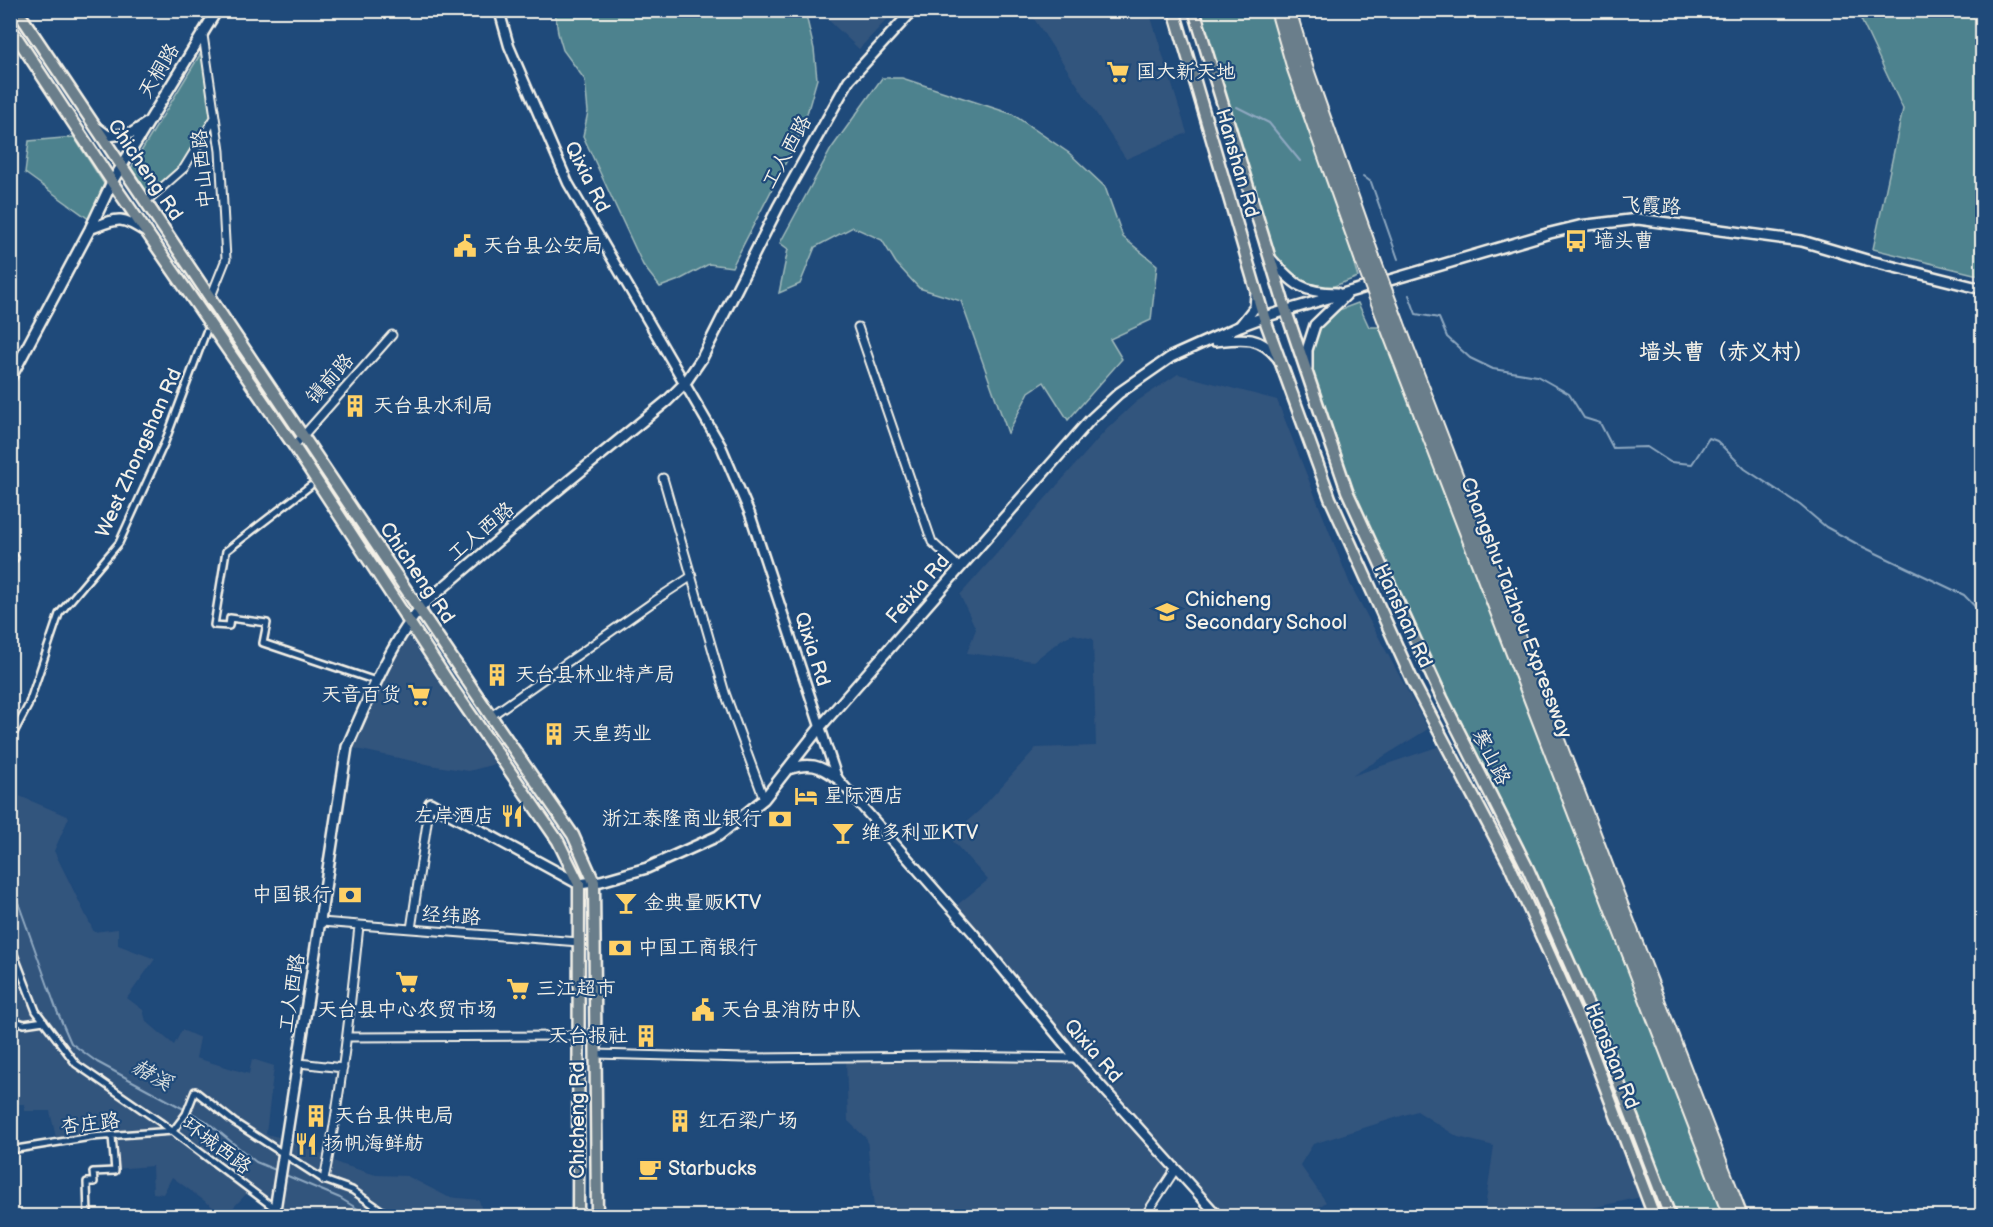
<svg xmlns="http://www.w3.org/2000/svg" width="1993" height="1227" viewBox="0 0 1993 1227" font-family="'Balsamiq Sans','LXGW WenKai TC',sans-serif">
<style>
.built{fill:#33547d}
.green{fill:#4e828e;stroke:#a1babb;stroke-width:1.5}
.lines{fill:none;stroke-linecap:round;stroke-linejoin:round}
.stream{stroke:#8ea8c0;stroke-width:2}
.pedestrian-casing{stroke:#f4f1e8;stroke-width:10}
.minor-casing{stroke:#f4f1e8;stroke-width:11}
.tertiary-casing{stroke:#f4f1e8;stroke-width:13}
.secondary-casing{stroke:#f4f1e8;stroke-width:14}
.primary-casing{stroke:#f4f1e8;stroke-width:15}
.motorway-casing{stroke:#f4f1e8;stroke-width:16}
.pedestrian{stroke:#1f4a7a;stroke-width:5}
.minor{stroke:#1f4a7a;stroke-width:7}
.tertiary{stroke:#1f4a7a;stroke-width:8}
.secondary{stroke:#1f4a7a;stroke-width:9}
.primary{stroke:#6b7e8b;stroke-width:10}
.motorway{stroke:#6b7e8b;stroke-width:12}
.motorway-bridge-casing{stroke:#f4f1e8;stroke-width:16;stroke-linecap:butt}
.motorway-bridge{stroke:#6b7e8b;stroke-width:12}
.labels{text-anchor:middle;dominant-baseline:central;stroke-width:4.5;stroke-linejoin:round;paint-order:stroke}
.street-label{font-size:20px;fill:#f4f1e8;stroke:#1f4a7a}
.poi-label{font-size:20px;fill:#f4f1e8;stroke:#1f4a7a;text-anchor:start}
.water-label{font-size:21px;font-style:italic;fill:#dadfde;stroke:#1f4a7a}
.quarter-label{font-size:22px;font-weight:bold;fill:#f4f1e8;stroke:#1f4a7a}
</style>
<rect width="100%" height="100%" fill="#1f4a7a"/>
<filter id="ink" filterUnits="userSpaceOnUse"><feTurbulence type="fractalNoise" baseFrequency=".0167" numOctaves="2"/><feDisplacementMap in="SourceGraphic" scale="12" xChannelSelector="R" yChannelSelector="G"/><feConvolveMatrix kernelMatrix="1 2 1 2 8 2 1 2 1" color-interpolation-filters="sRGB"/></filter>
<g filter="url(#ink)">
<path class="built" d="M819,11H895L859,49Z
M1029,11H1149L1187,133L1126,159Z
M1178,374L1277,400L1350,584L1428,729L1352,776L1446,744L1586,1036L1646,1196L1573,1212L1485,1208L1494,1146L1458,1137L1417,1111L1313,1144L1300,1165L1326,1202L1306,1216H1218L1175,1170L1145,1216H880L874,1208L867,1139L848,1121L846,1057L1075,1058L952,909L988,880L949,837L980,810L1036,748L1096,746L1093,639L1073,634L1062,639L1034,661L967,653L976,629L960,595L1107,429L1136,402Z
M405,631L442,687L495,764L469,771L436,766L347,747Z
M10,792L69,817L54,851L94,932L118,929V945L155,959L127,998L143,1010L146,1021L174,1045L182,1030L200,1038L196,1058L249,1074L252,1059L274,1066L266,1134L299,1142L340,1164L376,1175L407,1176L448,1197L479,1200L483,1215L513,1216H287L251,1189L225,1216L172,1177L163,1194L153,1193L152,1166L114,1169L110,1135L57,1142L50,1111H25L24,1104H17L11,1081Z"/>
<path class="green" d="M799,10L805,11L814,49L817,79L802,131L732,267L709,264L679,280L660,287L643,265L583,136L588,112L585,80L563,50L558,33L555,11Z
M1194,11H1277L1362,261L1354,264L1358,277L1316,293L1289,280L1269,255Z
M1857,11H1982V276L1873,249L1903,109Z
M204,48L215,119L184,168L150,198L131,168Z
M882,78H902L1012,114L1069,153L1105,187L1123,237L1157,265L1151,320L1110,339L1122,359L1068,420L1044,382L1029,392L1008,433L961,301L919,288L896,263L882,240L853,227L815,247L800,284L779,293L788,249L780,243L831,149Z
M74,137L108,190L93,222L25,173L29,141Z
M1358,303L1369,327H1387L1730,1216H1670L1598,1028L1393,594L1306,374L1315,325L1331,308L1342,309Z"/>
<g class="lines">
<path class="stream" d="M1237,107L1269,123L1300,161
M1363,176L1371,182L1398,259
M1409,295L1416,314L1439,318L1447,337L1470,358L1493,369L1537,376L1569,394L1584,418L1600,423L1613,448L1647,447L1670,462L1692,464L1709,438L1717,441L1745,469L1800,505L1826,527L1859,545L1964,595L1982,614
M10,880L57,1011L71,1043L97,1062L206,1121L256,1162L278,1171
M283,1174L340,1198L369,1216"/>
<g class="pedestrian-casing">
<path id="pedestrian" d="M310,486L226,551L214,625L229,626L230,618L267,623L263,643L376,681
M10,563L15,558
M10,740L28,706L59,614L119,543L165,442L206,332
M10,944L36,1011L76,1064L160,1122L285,1216
M10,1019L24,1024L44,1021
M10,1150L91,1137L173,1131L186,1114L195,1091L234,1122L324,1180L352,1190L384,1212L382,1216
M88,1216L87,1182H94L93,1172L115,1171L112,1136"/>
</g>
<g class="minor-casing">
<path id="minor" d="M203,35L220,151L226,259L210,299
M150,198L184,168L214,119
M858,327L932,542L960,568
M294,446L392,335
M663,478L725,693L764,799
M491,716L663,595L692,576
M321,922L579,942
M411,929L430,803
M348,1037L580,1036
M596,1054L744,1058L944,1056L1076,1058
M299,1063L343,1068
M324,1180C341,1096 350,1011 359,926
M1145,1216L1175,1170"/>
</g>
<g class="tertiary-casing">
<path id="tertiary" d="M499,10L509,46L568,183L721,446L750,514L837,778L974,934L1076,1058L1218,1216"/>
</g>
<g class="secondary-casing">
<path id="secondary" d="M97,128L108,136L132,133L147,123
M90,229C118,218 120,215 146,232
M1271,259C1293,284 1303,293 1337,293
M1240,326L1255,307L1256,294
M1215,341C1243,338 1259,335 1278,358
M1307,368V350L1315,325L1346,295
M10,379L90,229L112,182L217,10
M788,769C810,762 819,765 837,778
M430,803L579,884L601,881L647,868L718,836L764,799L821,726L1090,420L1119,393L1171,357L1240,326L1264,317L1550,233L1579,226L1638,219L1802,241L1870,261L1982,289
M274,1216L347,747C367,702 392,639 425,603L543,502L667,401L685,383L702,358L778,207L849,80L913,10"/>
</g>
<g class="primary-casing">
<path id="primary" d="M17,10L499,728L573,835L594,882L597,1216
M1174,10L1264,317L1330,498L1414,684L1509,864L1586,1036L1654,1216
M1194,10L1286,311L1347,491L1442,698L1528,869L1598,1028L1670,1216
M10,27L112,182L294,446L449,683L558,841L579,884L578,1216"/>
</g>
<g class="motorway-casing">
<path id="motorway" d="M1277,10L1294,69L1362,261
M1289,10L1306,67L1373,257
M1398,324L1741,1216
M1387,327L1730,1216"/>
</g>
<use href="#pedestrian" class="pedestrian"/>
<use href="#minor" class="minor"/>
<use href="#tertiary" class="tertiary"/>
<use href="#secondary" class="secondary"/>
<use href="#primary" class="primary"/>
<use href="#motorway" class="motorway"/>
<g class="motorway-bridge-casing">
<path id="motorway-bridge" d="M1373,257L1398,324
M1362,261L1387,327"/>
</g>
<use href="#motorway-bridge" class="motorway-bridge"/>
</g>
</g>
<defs>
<g id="supermarket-bare" transform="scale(1.8)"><path d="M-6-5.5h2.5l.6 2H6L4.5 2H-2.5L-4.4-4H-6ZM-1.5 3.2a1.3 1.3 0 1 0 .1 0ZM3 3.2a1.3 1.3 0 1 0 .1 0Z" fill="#ffd166" stroke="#1f4a7a" stroke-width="2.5" paint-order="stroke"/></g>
<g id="bus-bare" transform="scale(1.8)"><path d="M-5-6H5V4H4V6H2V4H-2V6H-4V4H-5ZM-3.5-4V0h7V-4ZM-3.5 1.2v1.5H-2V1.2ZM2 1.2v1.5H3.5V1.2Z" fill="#ffd166" stroke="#1f4a7a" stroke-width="2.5" paint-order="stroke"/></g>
<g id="civic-bare" transform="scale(1.8)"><path d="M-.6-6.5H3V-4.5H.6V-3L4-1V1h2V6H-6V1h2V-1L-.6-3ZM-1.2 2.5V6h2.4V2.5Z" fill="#ffd166" stroke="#1f4a7a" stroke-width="2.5" paint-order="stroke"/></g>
<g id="building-bare" transform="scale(1.8)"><path d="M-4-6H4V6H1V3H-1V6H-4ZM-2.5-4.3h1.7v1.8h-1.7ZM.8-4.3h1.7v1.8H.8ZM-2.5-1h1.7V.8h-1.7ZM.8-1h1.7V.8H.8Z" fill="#ffd166" stroke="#1f4a7a" stroke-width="2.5" paint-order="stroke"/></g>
<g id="school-bare" transform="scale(1.8)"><path d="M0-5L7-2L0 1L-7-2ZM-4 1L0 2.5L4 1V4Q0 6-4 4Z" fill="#ffd166" stroke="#1f4a7a" stroke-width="2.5" paint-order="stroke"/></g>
<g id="hotel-bare" transform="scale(1.8)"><path d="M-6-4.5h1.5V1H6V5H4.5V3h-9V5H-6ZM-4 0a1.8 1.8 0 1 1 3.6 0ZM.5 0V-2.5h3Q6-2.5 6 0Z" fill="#ffd166" stroke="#1f4a7a" stroke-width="2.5" paint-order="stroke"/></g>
<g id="restaurant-bare" transform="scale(1.8)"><path d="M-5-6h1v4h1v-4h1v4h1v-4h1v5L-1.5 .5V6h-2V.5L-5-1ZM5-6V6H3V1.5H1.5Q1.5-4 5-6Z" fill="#ffd166" stroke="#1f4a7a" stroke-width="2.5" paint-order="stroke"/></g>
<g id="bank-bare" transform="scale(1.8)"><path d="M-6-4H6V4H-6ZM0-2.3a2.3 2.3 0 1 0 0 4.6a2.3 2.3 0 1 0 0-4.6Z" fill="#ffd166" stroke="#1f4a7a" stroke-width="2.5" paint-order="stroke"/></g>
<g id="bar-bare" transform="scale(1.8)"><path d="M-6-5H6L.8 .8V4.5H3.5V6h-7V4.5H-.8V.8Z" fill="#ffd166" stroke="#1f4a7a" stroke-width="2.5" paint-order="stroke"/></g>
<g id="cafe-bare" transform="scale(1.8)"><path d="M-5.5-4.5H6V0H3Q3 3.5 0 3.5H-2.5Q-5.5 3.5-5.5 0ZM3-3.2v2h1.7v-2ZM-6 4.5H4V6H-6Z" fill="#ffd166" stroke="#1f4a7a" stroke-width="2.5" paint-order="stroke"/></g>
</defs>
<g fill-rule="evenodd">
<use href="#supermarket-bare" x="1118" y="72"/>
<use href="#bus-bare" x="1576" y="241"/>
<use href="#civic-bare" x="465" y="246"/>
<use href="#building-bare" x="355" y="406"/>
<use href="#school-bare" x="1167" y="612"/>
<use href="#building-bare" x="497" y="675"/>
<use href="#supermarket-bare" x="419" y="695"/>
<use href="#building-bare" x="554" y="734"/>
<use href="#hotel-bare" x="806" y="796"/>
<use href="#restaurant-bare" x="512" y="816"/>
<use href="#bank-bare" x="780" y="819"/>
<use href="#bar-bare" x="843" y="833"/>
<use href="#bank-bare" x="350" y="895"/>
<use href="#bar-bare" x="626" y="903"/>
<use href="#bank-bare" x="620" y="948"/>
<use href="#supermarket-bare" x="407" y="982"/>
<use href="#supermarket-bare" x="518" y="989"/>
<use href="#civic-bare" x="703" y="1010"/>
<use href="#building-bare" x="646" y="1036"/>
<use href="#building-bare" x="316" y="1116"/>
<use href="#building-bare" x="680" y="1121"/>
<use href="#restaurant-bare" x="306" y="1144"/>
<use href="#cafe-bare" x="650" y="1169"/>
</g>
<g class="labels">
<g class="street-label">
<text transform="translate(159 71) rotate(-59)">天桐路</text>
<text transform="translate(787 152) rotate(-61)">工人西路</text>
<text transform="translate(1237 163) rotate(74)">Hanshan Rd</text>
<text transform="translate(203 169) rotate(-95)">中山西路</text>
<text transform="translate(145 170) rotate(56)">Chicheng Rd</text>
<text transform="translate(587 177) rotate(63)">Qixia Rd</text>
<text transform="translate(1651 206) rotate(3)">飞霞路</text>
<text transform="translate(330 379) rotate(-48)">镇前路</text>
<text transform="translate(139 453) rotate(-66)">West Zhongshan Rd</text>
<text transform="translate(481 532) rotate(-40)">工人西路</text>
<text transform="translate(417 573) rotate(56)">Chicheng Rd</text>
<text transform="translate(918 589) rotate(-49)">Feixia Rd</text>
<text transform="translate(1516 608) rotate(69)">Changshu-Taizhou Expressway</text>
<text transform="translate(1403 616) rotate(65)">Hanshan Rd</text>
<text transform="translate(812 649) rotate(72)">Qixia Rd</text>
<text transform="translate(1491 757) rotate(63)">寒山路</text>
<text transform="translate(451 916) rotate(4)">经纬路</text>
<text transform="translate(292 993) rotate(-81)">工人西路</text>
<text transform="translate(1093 1051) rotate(49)">Qixia Rd</text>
<text transform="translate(1612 1056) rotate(68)">Hanshan Rd</text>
<text transform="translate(578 1120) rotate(-90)">Chicheng Rd</text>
<text transform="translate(90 1124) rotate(-7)">杏庄路</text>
<text transform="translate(217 1146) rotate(37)">环城西路</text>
</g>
<g class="poi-label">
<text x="1136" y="72">国大新天地</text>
<text x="1594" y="241">墙头曹</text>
<text x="483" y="246">天台县公安局</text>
<text x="373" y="406">天台县水利局</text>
<text x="1185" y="600">Chicheng<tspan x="1185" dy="23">Secondary School</tspan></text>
<text x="515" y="675">天台县林业特产局</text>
<text x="401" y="695" text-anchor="end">天音百货</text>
<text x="572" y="734">天皇药业</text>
<text x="824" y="796">星际酒店</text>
<text x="494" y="816" text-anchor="end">左岸酒店</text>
<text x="762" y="819" text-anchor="end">浙江泰隆商业银行</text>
<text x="861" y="833">维多利亚KTV</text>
<text x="332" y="895" text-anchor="end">中国银行</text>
<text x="644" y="903">金典量贩KTV</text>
<text x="638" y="948">中国工商银行</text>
<text x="536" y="989">三江超市</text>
<text x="407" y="1010" text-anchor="middle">天台县中心农贸市场</text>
<text x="721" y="1010">天台县消防中队</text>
<text x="628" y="1036" text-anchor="end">天台报社</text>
<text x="334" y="1116">天台县供电局</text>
<text x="698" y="1121">红石梁广场</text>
<text x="324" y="1144">扬帆海鲜舫</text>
<text x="668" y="1169">Starbucks</text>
</g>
<g class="water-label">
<text transform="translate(152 1075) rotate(29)">赭溪</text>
</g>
<g class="quarter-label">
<text x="1727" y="352">墙头曹（赤义村）</text>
</g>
</g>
<rect width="1993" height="1227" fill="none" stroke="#1f4a7a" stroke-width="36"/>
<rect x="18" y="18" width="1957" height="1191" fill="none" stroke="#f4f1e8" stroke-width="2" filter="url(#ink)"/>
</svg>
